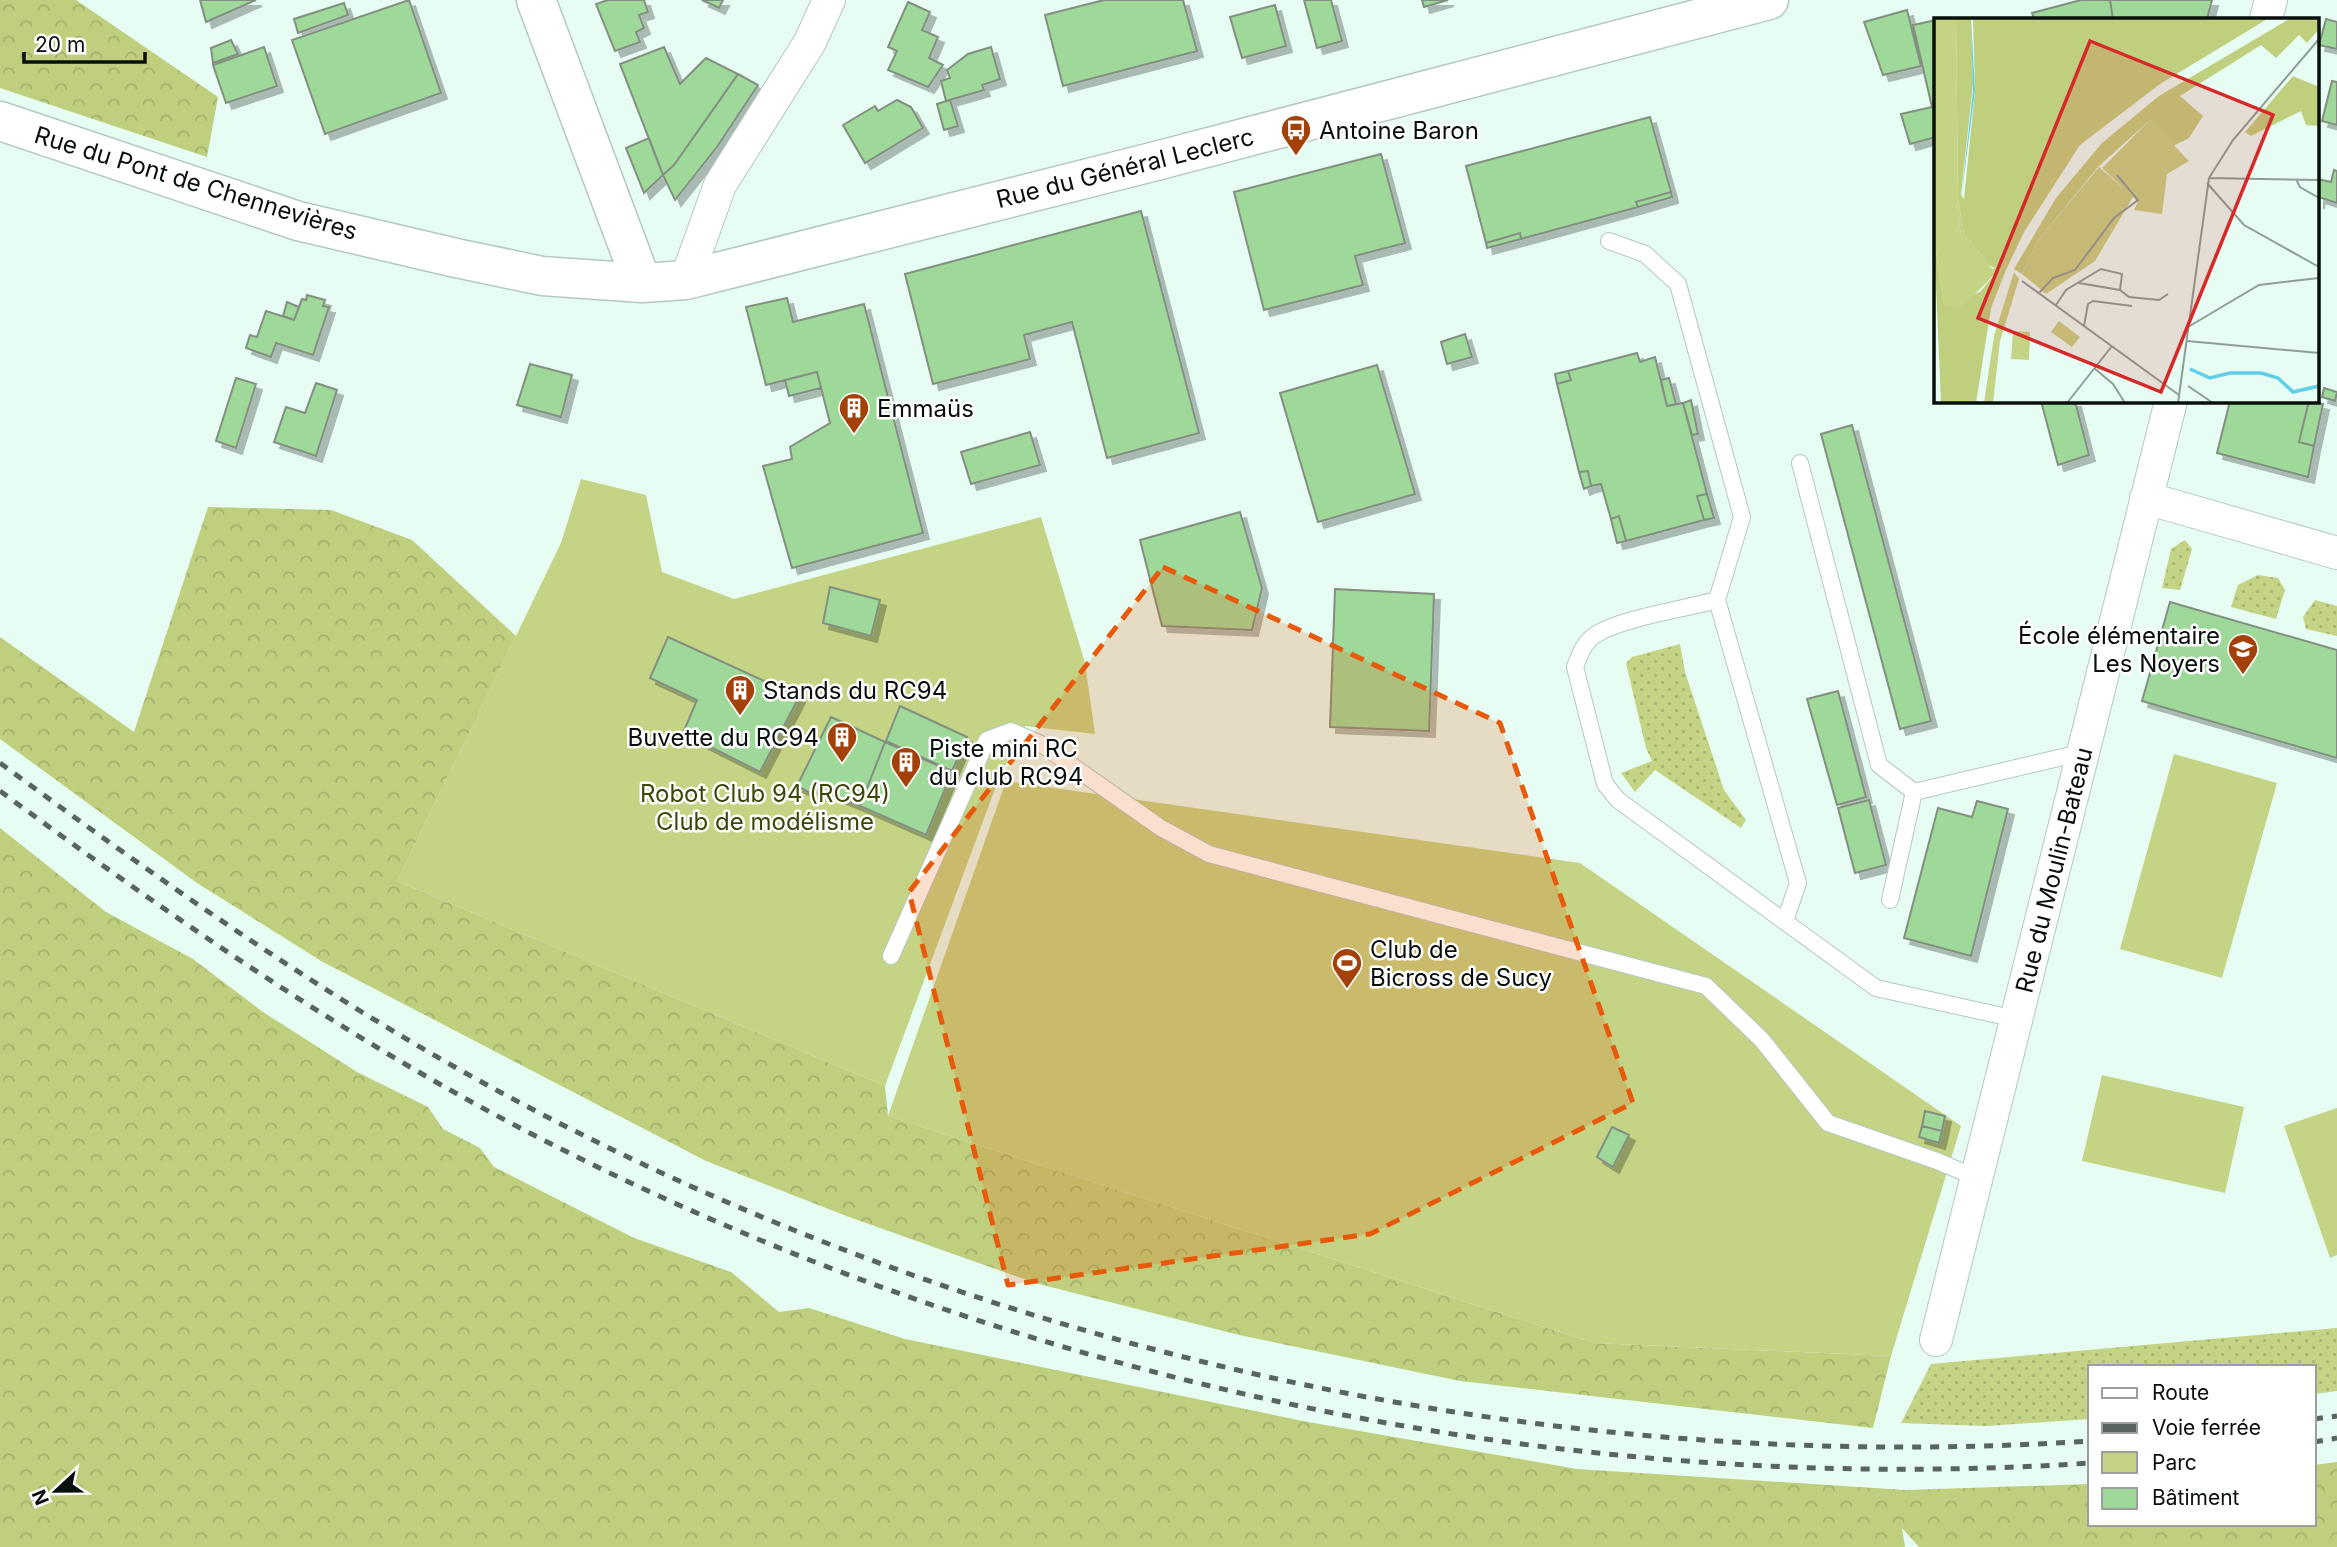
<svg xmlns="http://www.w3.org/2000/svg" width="2337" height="1547" viewBox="0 0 2337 1547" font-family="Inter,sans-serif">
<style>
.grass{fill:url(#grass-dots)}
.forest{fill:url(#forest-crowns)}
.green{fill:#c4d384}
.building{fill:#9fd99a;stroke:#838f81;stroke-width:2;filter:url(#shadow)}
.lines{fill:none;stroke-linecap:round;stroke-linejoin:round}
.service-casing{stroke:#b4c8bf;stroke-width:18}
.minor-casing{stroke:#b4c8bf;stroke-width:34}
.secondary-casing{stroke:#b4c8bf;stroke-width:41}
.service{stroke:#fff;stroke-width:16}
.minor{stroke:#fff;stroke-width:32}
.secondary{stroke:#fff;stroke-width:38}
.rail{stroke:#58645f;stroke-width:5;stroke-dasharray:9 9;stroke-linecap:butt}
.marked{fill:#e8590c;fill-opacity:0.2;stroke:#e8590c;stroke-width:5;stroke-dasharray:14 9;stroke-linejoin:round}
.labels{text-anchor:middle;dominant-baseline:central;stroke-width:5;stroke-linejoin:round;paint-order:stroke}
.poi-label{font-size:24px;fill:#080f0c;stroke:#fff;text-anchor:start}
.street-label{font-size:24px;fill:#080f0c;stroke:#fff}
.park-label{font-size:24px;fill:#3e4608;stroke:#fff}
.inset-river{fill:none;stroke:#61cee9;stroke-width:3.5}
.inset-road{fill:none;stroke:#8e9e97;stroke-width:2}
.view{fill:#d62828;fill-opacity:0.15;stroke:#d62828;stroke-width:3.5}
.inset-edge{fill:none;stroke:#080f0c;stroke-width:3.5}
</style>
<defs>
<pattern id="grass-dots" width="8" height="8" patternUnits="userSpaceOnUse" patternTransform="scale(1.75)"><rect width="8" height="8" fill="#c4d384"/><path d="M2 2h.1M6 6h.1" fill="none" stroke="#a7b471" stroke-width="1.8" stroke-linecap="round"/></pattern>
<pattern id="forest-crowns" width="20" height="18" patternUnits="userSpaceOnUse" patternTransform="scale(1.75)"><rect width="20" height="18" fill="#bfcf7e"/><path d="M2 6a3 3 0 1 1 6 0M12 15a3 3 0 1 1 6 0" fill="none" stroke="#a3b16c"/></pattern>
<filter id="shadow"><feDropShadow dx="6" dy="6" stdDeviation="0" flood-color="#0004"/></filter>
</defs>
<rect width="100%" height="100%" fill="#e7fdf3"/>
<path class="grass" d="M2185,540L2192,549L2180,590L2162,588L2171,549Z
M2258,575L2278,578L2285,590L2276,619L2231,607L2238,585Z
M2315,600L2337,606V636L2306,629L2303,617Z
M1680,644L1685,672L1724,790L1746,820L1741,828L1655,770L1635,792L1621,773L1652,761L1646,748L1626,663L1632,657Z
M2337,1328V1391L2314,1394V1367H2090V1419L1986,1426L1901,1423L1931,1364Z"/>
<path class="forest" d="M0,0H76L218,97L207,157L0,88Z
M208,507L331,510L412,540L516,636L397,881L885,1086L888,1116L1594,1343L1891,1356L1873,1428L1460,1381L1239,1335L1035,1283L849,1217L706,1161L321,961L197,883L0,739V637L134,732Z
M0,828L106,912L193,959L263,1012L357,1072L428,1107L443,1129L480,1148L494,1167L634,1238L731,1272L779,1312L809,1308L905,1339L1308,1422L1577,1469L1906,1490L2090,1484V1524H2314V1465L2337,1462V1547H1919L1902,1528L1905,1547H0Z"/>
<path class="green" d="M581,479L646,495L662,572L734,599L1041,517L1085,663L1095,734L1025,726L999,778L885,1086L397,881L561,543Z
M2174,754L2277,783L2222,978L2120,949Z
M1006,781L1580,863L1961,1126L1891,1356L1594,1343L888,1116Z
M2102,1075L2244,1107L2225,1193L2082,1161Z
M2337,1108V1255L2330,1258L2284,1126Z"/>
<path class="building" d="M200,0H256L206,22Z
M409,0L441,93L325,134L292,40Z
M608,0H644L648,12L639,15L644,28L636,32L640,42L615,51L596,4Z
M702,0H723L719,8Z
M1104,0H1183L1197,51L1063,86L1045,15Z
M1304,0H1331L1342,41L1317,48Z
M1422,0H1448L1424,7Z
M2081,0H2110L2113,19H2034L2032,13Z
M2110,0H2212L2207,19H2113Z
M908,2L930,12L922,30L938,37L929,58L943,65L928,87L888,70L897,51L888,47Z
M344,3L348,15L298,33L294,19Z
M1275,5L1286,46L1242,58L1230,17Z
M1907,10L1921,66L1883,75L1864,22Z
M2326,19L2337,22V49L2319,45Z
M1936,20V137L1910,144L1901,114L1932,107L1913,25Z
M231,40L238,54L213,63L211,48Z
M264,47L277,86L226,103L213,65Z
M664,47L680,84L706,58L738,74L674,165L663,175L620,64Z
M991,47L1000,79L982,85L984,90L946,101L941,81L950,78L947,70L968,54Z
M738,74L758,85L717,147L675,200L663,175L674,165Z
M2332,81L2337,82V125L2322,121Z
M897,100L911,107L923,128L865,163L843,125L875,106L878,111Z
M950,100L958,126L944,130L937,104Z
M1650,117L1671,192L1636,202L1638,207L1521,239L1520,233L1486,243L1466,166Z
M649,138L663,175L644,193L626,148Z
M1381,154L1405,243L1355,256L1363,285L1264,310L1234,192Z
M2334,170L2337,171V203L2319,197L2318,203V179L2331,182Z
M1671,192L1672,197L1638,207L1636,202Z
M1141,211L1199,433L1107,458L1072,322L1024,335L1030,359L933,384L905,274Z
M1520,233L1521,239L1487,248L1486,243Z
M307,295L325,300L323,306L329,307L313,355L276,343L271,357L246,348L250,335L257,337L266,311L294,320L302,299L306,300Z
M787,298L793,322L864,304L923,533L792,568L763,466L792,459L790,447L830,423L817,372L766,385L746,307Z
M287,302L299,307L294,320L283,316Z
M1465,334L1472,357L1447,364L1441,342Z
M1637,353L1640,362L1655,357L1667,406L1683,403L1707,494L1697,496L1704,520L1626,541L1619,516L1611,519L1601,484L1591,486L1588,471L1579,472L1557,384L1571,380L1568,371Z
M530,364L572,375L561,417L517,405Z
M1377,365L1415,494L1318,522L1280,393Z
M1568,371L1571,380L1557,384L1555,374Z
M817,372L821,388L789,396L785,380Z
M236,378L256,384L236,448L216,441Z
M1669,378L1676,404L1667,406L1661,380Z
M316,383L337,390L316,456L274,442L286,407L305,413Z
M2324,388L2337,392L2335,401L2322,397Z
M1691,400L1698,434L1692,435L1683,403Z
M2041,401H2075L2089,455L2058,465Z
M2230,401H2309L2299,442L2314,446L2308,477L2217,453Z
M2309,401L2323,404L2314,446L2299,442Z
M1852,425L1931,721L1900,729L1821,434Z
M1030,432L1040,465L971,484L961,452Z
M1588,471L1591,486L1584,489L1579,472Z
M1707,494L1714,518L1704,520L1697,496Z
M1240,512L1262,588L1252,630L1162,626L1140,540Z
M1619,516L1626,541L1617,543L1611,519Z
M830,587L880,600L871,636L823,623Z
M1335,589L1434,594L1429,731L1330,727Z
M2170,602L2337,650V758L2142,701Z
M668,637L799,697L760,772L683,733L697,700L650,678Z
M1838,691L1866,797L1837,805L1807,699Z
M900,706L967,737L952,771L886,741Z
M831,717L885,742L860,806L817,788L814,795L797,786Z
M885,742L952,772L926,835L860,806Z
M1869,800L1886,865L1855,873L1838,808Z
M1977,801L2008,809L1971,956L1904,938L1938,808L1972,817Z
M1925,1111L1945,1116L1942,1131L1922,1126Z
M1922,1126L1942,1131L1939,1143L1919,1137Z
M1612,1127L1629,1135L1613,1167L1597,1157Z"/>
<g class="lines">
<g class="service-casing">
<path id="service" d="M1609,241L1645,254L1678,284L1742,517L1717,600
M1800,463L1879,765L1914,792L2084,752
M1890,900L1914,792
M1785,921L1798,883L1717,600C1685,609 1621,618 1595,635C1584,642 1579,656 1575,667L1605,784L1618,800L1876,988L2016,1019
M891,956L987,740L1011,731L1041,744L1161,828L1209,854L1706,986L1762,1040L1828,1123L1937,1161L1977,1178"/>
</g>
<g class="minor-casing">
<path id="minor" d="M2266,19L2271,0
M686,280L720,185L810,42L829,0
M2146,498L2337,553
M1936,1340L2171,401"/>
</g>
<g class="secondary-casing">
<path id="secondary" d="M536,0L642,283
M0,121L298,221L456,258L542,276L642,283L686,280L1156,161L1769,0"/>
</g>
<use href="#service" class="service"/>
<use href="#minor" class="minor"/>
<use href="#secondary" class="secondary"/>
<path class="rail" d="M0,763C161,881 324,997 500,1092C981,1352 1544,1477 2090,1441
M0,791C158,907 318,1019 490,1112C973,1372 1543,1500 2090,1463
M2314,1419L2337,1416
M2314,1442L2337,1438"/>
</g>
<path class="marked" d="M1163,567L1500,723L1633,1103L1370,1234L1008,1285L909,892Z"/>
<defs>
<g id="bus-pin" transform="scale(1.575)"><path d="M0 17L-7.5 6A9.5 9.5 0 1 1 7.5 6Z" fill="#a44108" stroke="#fff"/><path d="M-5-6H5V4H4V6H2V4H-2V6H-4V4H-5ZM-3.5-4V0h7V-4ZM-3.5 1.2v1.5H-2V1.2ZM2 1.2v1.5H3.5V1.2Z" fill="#fff"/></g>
<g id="building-pin" transform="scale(1.575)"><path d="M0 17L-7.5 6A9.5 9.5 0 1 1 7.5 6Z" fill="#a44108" stroke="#fff"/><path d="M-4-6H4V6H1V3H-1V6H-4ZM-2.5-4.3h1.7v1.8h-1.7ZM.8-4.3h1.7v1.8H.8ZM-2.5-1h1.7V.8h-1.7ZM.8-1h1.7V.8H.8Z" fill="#fff"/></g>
<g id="school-pin" transform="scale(1.575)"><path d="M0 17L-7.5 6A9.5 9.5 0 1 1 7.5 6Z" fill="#a44108" stroke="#fff"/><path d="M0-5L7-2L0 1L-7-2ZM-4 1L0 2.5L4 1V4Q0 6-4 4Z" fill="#fff"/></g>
<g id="stadium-pin" transform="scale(1.575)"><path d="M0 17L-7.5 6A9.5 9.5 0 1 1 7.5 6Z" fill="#a44108" stroke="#fff"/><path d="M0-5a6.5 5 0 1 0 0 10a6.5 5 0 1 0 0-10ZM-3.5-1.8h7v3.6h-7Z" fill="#fff"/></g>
</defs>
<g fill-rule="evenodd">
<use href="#bus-pin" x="1296" y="130"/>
<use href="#building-pin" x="854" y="408"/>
<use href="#school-pin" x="2243" y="649"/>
<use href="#building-pin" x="740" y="690"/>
<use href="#building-pin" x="842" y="737"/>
<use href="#building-pin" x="906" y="762"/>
<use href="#stadium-pin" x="1347" y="963"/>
</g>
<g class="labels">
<g class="poi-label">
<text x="1319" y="130">Antoine Baron</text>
<text x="877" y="408">Emmaüs</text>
<text x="2220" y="635" text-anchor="end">École élémentaire<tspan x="2220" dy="28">Les Noyers</tspan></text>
<text x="763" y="690">Stands du RC94</text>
<text x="819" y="737" text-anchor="end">Buvette du RC94</text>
<text x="929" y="748">Piste mini RC<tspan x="929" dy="28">du club RC94</tspan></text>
<text x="1370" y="949">Club de<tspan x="1370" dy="28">Bicross de Sucy</tspan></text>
</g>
<g class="street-label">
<text transform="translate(1125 168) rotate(-14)">Rue du Général Leclerc</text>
<text transform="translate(196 183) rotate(17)">Rue du Pont de Chennevières</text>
<text transform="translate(2054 870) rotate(-76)">Rue du Moulin-Bateau</text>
</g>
<g class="park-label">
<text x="765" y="793">Robot Club 94 (RC94)<tspan x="765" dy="28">Club de modélisme</tspan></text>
</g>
</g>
<g transform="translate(1934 18)">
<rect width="385" height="385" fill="#e7fdf3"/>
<path d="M0,0H22L24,181L30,216L55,247L67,249L63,251L47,244L27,218L22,184L0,193ZM80,254L85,261L66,323L59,385H50L60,318Z" fill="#c4d384"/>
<path d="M22,0H37L39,66L27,177L30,181L41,72L39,0H335L226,66L146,127L90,214L72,252L57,290L42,385H7L0,221L10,287L46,274L62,255L57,251L66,250L55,247L30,216L24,181ZM357,0H385V11L373,25L365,17L342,40L327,27L246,78L269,98L255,120L239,128L216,102L164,149L104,222L88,256L80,251L122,180L168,125L225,78ZM359,58L385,69V108L372,107L367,93L317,118L311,114Z" fill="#bfcf7e"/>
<path d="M216,102L255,143L233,156L228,196L200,192L204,184L199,179L161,243L112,276L88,256L104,222L165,149L192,173L168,150ZM22,183L27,218L62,255L26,291L10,288L0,221V193ZM125,303L146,319L138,329L117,314ZM79,313L96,314L95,342L77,341Z" fill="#c4d384"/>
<path d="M37,0L41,72L27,182L39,73Z" fill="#61cee9"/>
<path class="inset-river" d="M256,351L276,360L296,355H327L344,360L359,374L385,368"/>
<path class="inset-road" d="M275,160L385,162M362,161L366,169L385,180M273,165L310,207L385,249M88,263L245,377M186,272L195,279L225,282L234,276M105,275L119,260L141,252L180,200L204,182L183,157M122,287L132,272L167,251L188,256L186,272L145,265M150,308L154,286L159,283L198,288M254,309L325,267L385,260M253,323L385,335M160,350L179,366L191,385M254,368L279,385M133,385L178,328M244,385L275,160L299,122L385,21"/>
<path class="view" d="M156,23L339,97L227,374L44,300Z"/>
<rect width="385" height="385" class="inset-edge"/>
</g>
<rect x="2088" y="1365" width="228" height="161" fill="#ffffff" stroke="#9c9f9e" stroke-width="2"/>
<rect x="2102" y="1388" width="35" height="10" fill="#ffffff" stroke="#9c9f9e" stroke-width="2"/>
<text x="2152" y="1400" font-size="21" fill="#080f0c">Route</text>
<rect x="2102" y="1423" width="35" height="10" fill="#58645f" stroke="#9c9f9e" stroke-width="2"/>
<text x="2152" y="1435" font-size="21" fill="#080f0c">Voie ferrée</text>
<rect x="2102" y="1452" width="35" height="21" fill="#c4d384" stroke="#9c9f9e" stroke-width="2"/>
<text x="2152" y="1470" font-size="21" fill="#080f0c">Parc</text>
<rect x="2102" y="1488" width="35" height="21" fill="#9fd99a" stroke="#9c9f9e" stroke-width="2"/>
<text x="2152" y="1505" font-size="21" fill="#080f0c">Bâtiment</text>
<g transform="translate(56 1491) rotate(248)" stroke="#ffffff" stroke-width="5" paint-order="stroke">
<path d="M0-5L12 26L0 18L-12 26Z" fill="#080f0c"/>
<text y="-10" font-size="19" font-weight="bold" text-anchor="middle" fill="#080f0c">N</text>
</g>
<path d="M24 52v10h121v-10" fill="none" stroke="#080f0c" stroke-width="3.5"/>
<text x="35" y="52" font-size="21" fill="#080f0c" stroke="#ffffff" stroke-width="5" paint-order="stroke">20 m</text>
</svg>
